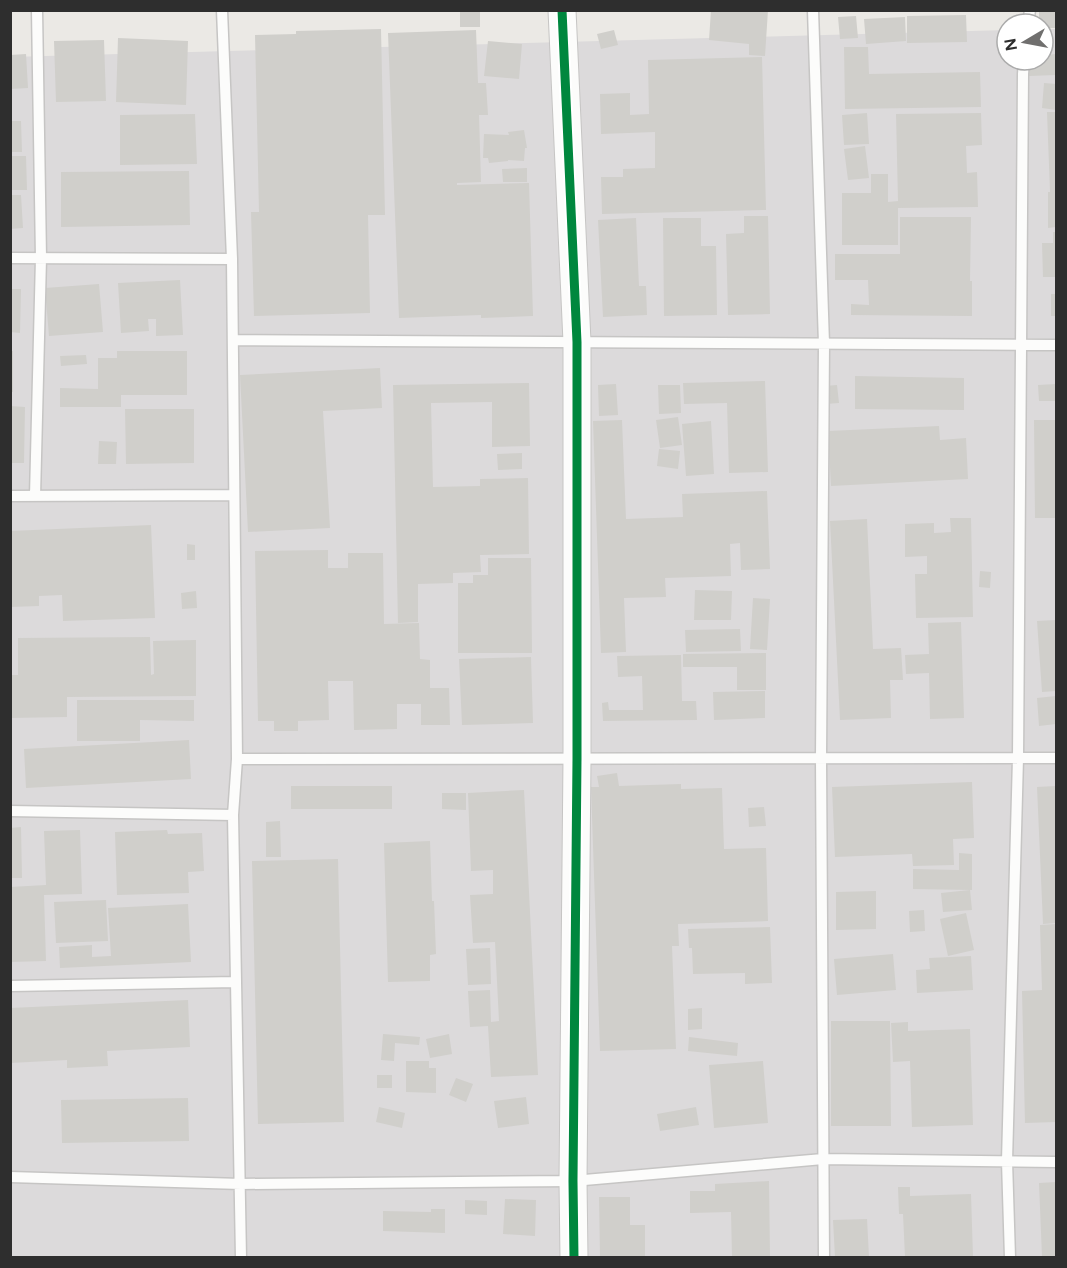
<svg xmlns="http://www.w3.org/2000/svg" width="1067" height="1268" viewBox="0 0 1067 1268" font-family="Figtree,sans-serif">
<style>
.industrial{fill:#dcdadb}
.building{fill:#d0cfcb}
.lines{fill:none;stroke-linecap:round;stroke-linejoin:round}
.service-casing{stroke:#c6c5c4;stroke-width:13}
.tertiary-casing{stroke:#c6c5c4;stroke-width:29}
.service{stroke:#fcfcfb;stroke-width:10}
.tertiary{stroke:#fcfcfb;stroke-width:27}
.cycleway-casing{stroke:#fff;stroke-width:13}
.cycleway{stroke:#00873e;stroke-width:9}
</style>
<rect width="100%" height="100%" fill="#ebe9e5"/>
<path class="industrial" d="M1043,29H1056V1257H11L10,57L1007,30V60H1043Z"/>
<path class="building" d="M460,10H480V27H460Z
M711,10H768L765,56L749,55V44L709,40Z
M1039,12H1056V28H1043V24H1039Z
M966,15L967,42L907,43V16Z
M856,16L858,38L840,39L838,17Z
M905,17L906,41L866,44L864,19Z
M381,29L385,215H368L370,313L254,316L251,212H259L255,35L296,34V31Z
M476,30L478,83H486L488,115H479L481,182L457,183V185L529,183L533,316L481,318V315L399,318L388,33Z
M614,30L618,45L601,49L597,34Z
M118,38L188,41L186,105L116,102Z
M104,40L106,101L56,102L54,41Z
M488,41L522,44L519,79L484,76Z
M844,47H868L869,74L980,72L981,107L845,109Z
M26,54L28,88L10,89V55Z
M1056,54V75L1029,76L1027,60H1043V55Z
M762,57L766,210L602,214L601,177H623V169L655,168V132L601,134L600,94L630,93V115L649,114L648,60Z
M1044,83L1056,84V110L1042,108Z
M1047,112H1056V227L1048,228V192H1050Z
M867,113L869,144L844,145L842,115Z
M981,113L982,145L966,146L967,173L977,172L978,207L898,208V245H842V193H871V174H888V202L898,201L896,114Z
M195,114L197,164L120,165V115Z
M10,121H21L22,152H10Z
M524,130L527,148H525L524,161L508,160V161L489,163L488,158H483L484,134L509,135L508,132Z
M865,146L869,178L848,180L844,149Z
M10,156H26L27,190H10Z
M527,168V182H503L502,169Z
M189,171L190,225L61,227V172Z
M10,195H21L23,228L10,229Z
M744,216H768L770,314L728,315L726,234L744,233Z
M900,217H971L970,281H972V316L851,315V304L869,305L868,280H835V254H900Z
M636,218L639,286H646L647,315L603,317L598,220Z
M663,218H701V246H716L717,315L664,316Z
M1053,232H1056V277H1043L1042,243H1053Z
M180,280L183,335L156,336V319H148L149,331L121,333L118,283Z
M99,284L103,332L49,336L45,288Z
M10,289H21L20,333L10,332Z
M1051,294H1056V316H1051Z
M10,351H13V392H10Z
M117,351H187V395H121V407H60V388L98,389V358H117Z
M86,355L87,364L61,366L60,356Z
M380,368L382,408L323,411L330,528L248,532L240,375Z
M855,376L964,378V410L855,409Z
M765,381L768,472L729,473L727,403L684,404L683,383Z
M529,383L530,446L492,447V402L431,403L433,487L480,486V479L528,478L529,554L480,555L481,572L453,573V583L418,584V622L398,623L393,385Z
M616,384L618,415L599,416L598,385Z
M1056,384V401H1039L1038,385Z
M658,385H680L681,413L659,414Z
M837,385L839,403L826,404L825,386Z
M10,406L25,407L24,463H10Z
M125,409H194V463L126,464Z
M678,417L682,445L660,448L656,420Z
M622,420L626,519L683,517L682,494L767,491L770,569L741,570L740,543L730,544L731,576L665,578L666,597L624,598L626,652L601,653L593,421Z
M1034,420H1056V518H1035Z
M711,421L714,474L686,476L682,424Z
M939,426L940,440L966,438L968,479L831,486L828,431Z
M99,441L117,442L116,464H98Z
M659,449L680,451L678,469L657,466Z
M522,453V469L498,470L497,454Z
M950,518H971L973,617L916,618L915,574H927V556L905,557V524L934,523V533L951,532Z
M867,519L873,649L901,648L903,680H890L891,718L840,720L830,521Z
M151,525L155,618L63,621L62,595L39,596V606L10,607V531Z
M187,544L195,545V560H187Z
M328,550V568H348V553H383L384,624L419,623L420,659L430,660V688H449L450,725H421V704H397V729L354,730L353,681H328L329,720L298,721V731H274V721H258L255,551Z
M488,558H531L532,653H458V583H473V575H488Z
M980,571L991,572L990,588L979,587Z
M695,590L732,591L731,620H694Z
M196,591L197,608L182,609L181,593Z
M753,598L770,599L767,650L750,649Z
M1056,620V691L1042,692L1037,621Z
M961,622L964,718L930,719L929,673L906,674L905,655L929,654L928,623Z
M740,629L741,651L686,652L685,630Z
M150,637L151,675L154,674L153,641L196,640V696L67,697V717L10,718V675H18V638Z
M766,653V690H737V667H683V654Z
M681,655L682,701H696L697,720L603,721L602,703L608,702L609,710H643L642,676L618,677L617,656Z
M531,657L533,723L462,725L459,659Z
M765,691V718L714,720L713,692Z
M1056,696V724L1039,726L1037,698Z
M77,700H194V721L140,720V741H77Z
M189,740L191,779L26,788L24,749Z
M617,773L619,786L681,784V789L722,788L724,849L766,848L768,921L678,924L679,946H672L676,1049L600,1051L591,787H599L597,776Z
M972,782L974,838L953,839L954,865L913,866L912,854L835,857L832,787Z
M291,786H392V809H291Z
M1056,786V923L1043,924L1037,787Z
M524,790L538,1075L491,1077L488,1026L470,1027L468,991L490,990L491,1022L499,1021L495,942L473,943L470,895L493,894V870L471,871L468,793Z
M442,793H466V810L442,809Z
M764,807L766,826L749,827L748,808Z
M280,821L281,857H266V822Z
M21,827L22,878H10V828Z
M80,830L82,894L44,895L46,961L10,962V887L46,885L44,831Z
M167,830L168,834L202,833L204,871L188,872L189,893L117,895L115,832Z
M430,841L432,901H434L436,954L430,955V981L388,982L384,843Z
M959,853L972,854V890L913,889V869L959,870Z
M338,859L344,1122L258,1124L252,861Z
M970,890L972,910L943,912L941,893Z
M876,891V929L836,930V892Z
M106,900L108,941L56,943L54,902Z
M188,904L191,962L60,968L59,947L92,945V957L111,956L108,908Z
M924,910L925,931L910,932L909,911Z
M966,913L974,950L948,956L940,919Z
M1056,924V1122L1025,1123L1022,991L1042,990L1040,925Z
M770,927L772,983L745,984V973L693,974L692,948H689L688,929Z
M490,948L491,984L468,985L466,949Z
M893,954L896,990L837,995L834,959Z
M971,956L973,990L917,993L916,970L930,969L929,958Z
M188,1000L190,1047L107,1051L108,1066L67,1068V1060L10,1063V1008Z
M702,1008V1029L688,1030V1009Z
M831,1021H890L891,1126H831Z
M908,1022V1031L970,1029L973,1125L912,1127L910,1061L893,1062L891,1023Z
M383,1034L420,1037L419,1045L395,1043L394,1061L381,1060Z
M449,1034L452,1054L430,1058L426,1039Z
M689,1037L738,1043L737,1056L688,1051Z
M406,1061H429V1068H436V1093L406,1092Z
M763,1061L768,1123L714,1128L709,1065Z
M377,1075H392V1088H377Z
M456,1078L473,1084L466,1102L449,1095Z
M526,1097L529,1124L498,1128L494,1101Z
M188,1098L189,1141L62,1143L61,1100Z
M379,1107L405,1113L402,1128L376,1122Z
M696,1107L699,1125L660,1131L657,1114Z
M769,1181L770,1257H732L731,1212L690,1213V1191H715V1184Z
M1056,1182V1257H1042L1039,1183Z
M898,1187H910V1196L971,1194L973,1257H905L903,1214H899Z
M599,1197H630V1225H645V1257H600Z
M505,1199L536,1200L535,1236L503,1234Z
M465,1200L487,1201V1215L465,1214Z
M431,1209H445V1233L383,1231V1211L431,1212Z
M867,1219L869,1257H835L833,1220Z"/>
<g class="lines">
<g class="service-casing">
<path id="service" d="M222,10L232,259L237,759L233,815L241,1258
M813,10L824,344L821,758L824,1258
M1028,24L1030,10
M10,258L232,259
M233,340L1056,345
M10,496L234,495
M35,496L41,258L37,10
M237,759L1056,758
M10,811L233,815
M10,986L236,982
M10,1177L241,1184L573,1181L823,1159L1056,1162
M1010,1258L1007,1161L1018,758L1023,74L1024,60"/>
</g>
<g class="tertiary-casing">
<path id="tertiary" d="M562,10L577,342V759L573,1181L574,1258"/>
</g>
<use href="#service" class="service"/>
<use href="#tertiary" class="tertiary"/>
<g class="cycleway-casing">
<path id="cycleway" d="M562,10L577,342V759L573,1181L574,1258"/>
</g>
<use href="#cycleway" class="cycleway"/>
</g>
<rect width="1067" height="1268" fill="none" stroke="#2e2e2e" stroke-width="24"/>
<g transform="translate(1025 42) rotate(260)"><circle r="28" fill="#ffffff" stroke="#ababab" stroke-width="1.5"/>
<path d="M0-4.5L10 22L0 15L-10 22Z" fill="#706f6e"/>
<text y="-9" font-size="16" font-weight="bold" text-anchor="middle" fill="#2e2e2e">N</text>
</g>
</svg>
